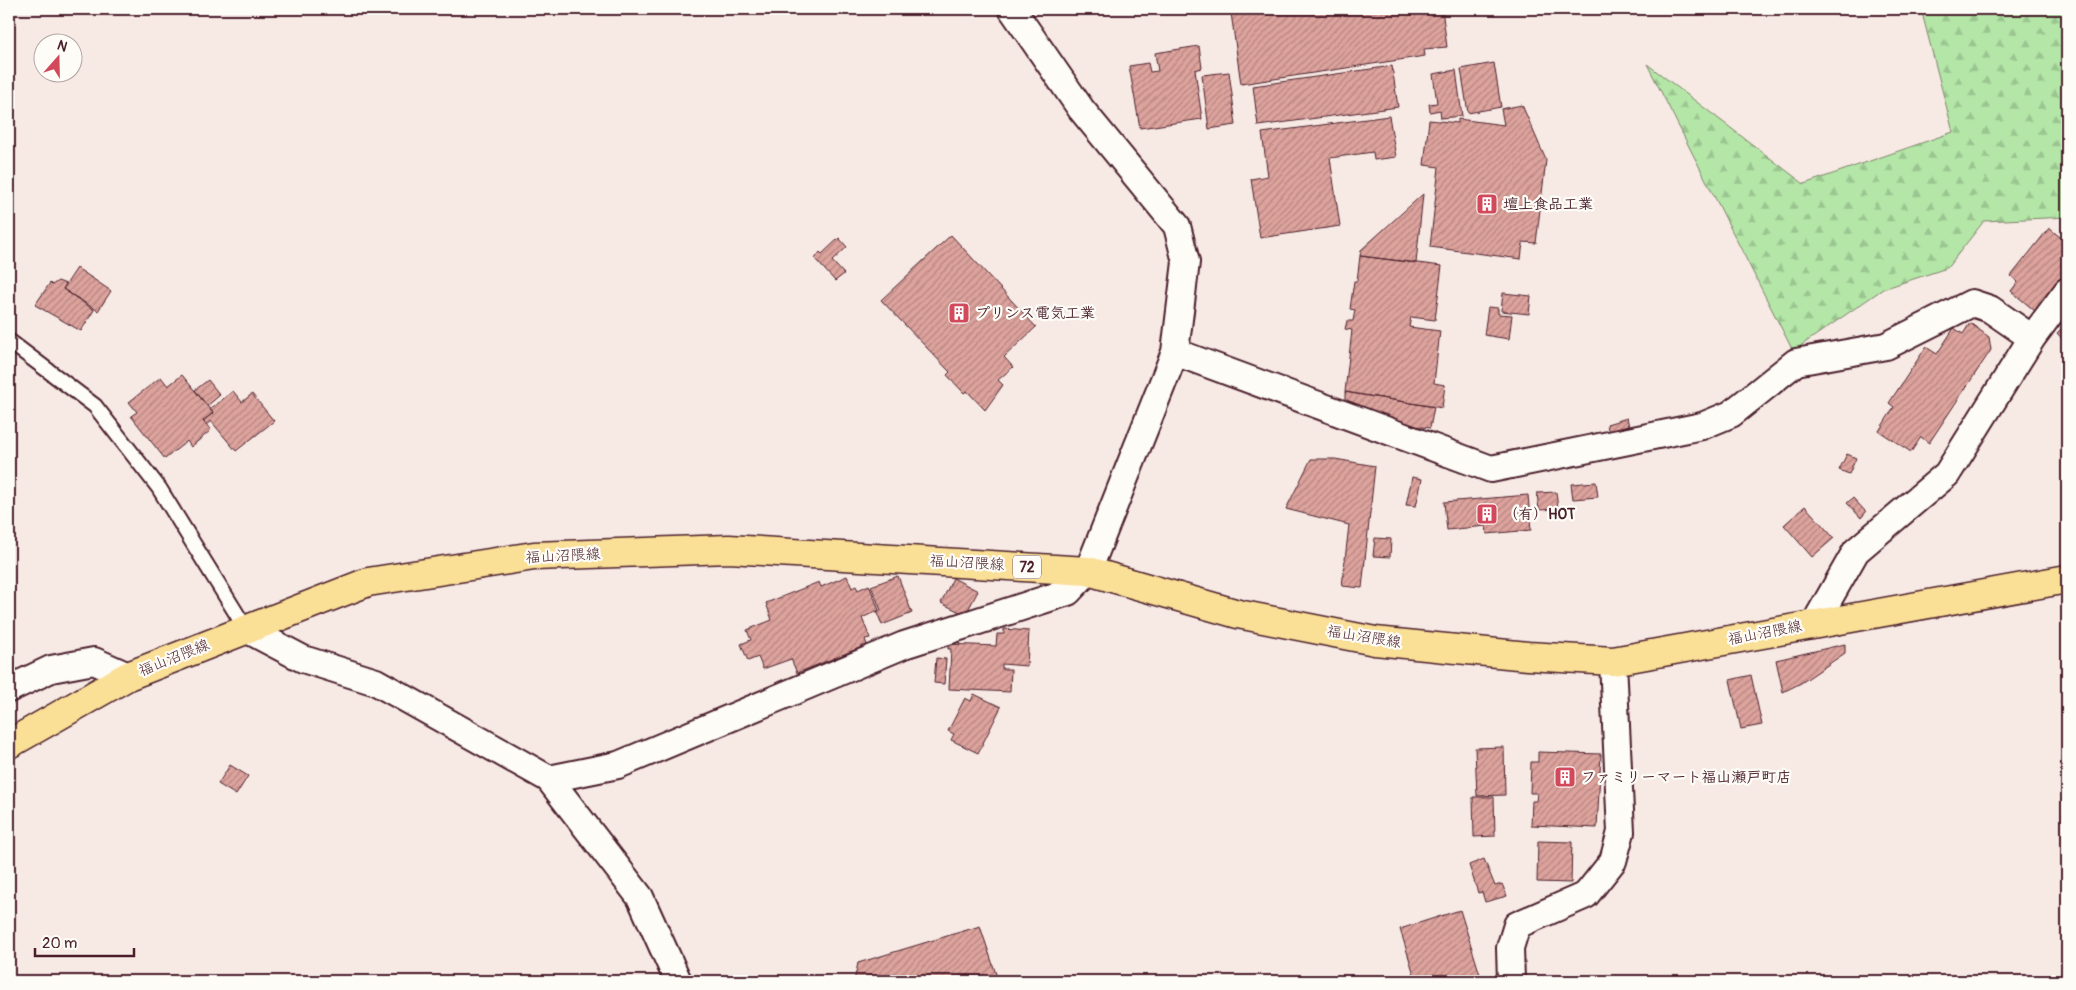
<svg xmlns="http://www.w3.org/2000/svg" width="2076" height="990" viewBox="0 0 2076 990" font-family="Pangolin,'Klee One',sans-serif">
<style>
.forest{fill:url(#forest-firs);stroke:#7e8269}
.building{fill:url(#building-hatch);stroke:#4a1f2b}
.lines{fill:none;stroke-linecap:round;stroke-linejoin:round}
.service-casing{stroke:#4a1f2b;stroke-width:18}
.minor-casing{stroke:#4a1f2b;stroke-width:30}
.primary-casing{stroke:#4a1f2b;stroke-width:31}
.service{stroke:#fdfcf7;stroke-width:14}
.minor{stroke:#fdfcf7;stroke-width:26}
.primary{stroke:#fadf96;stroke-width:28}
.labels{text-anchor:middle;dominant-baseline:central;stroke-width:4.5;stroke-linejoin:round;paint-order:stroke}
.shield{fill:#fdfcf7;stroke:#806168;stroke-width:1}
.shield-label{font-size:14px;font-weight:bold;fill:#4a1f2b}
.poi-label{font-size:15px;font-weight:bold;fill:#4a1f2b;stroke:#fdfcf7;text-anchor:start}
.street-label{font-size:15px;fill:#4a1f2b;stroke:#fdfcf7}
</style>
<defs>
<pattern id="forest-firs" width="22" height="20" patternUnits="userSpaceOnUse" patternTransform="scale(1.25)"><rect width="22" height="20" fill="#b3e6a7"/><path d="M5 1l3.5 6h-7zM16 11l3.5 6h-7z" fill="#9bc590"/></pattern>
<pattern id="building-hatch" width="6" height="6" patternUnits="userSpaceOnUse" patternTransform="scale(1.25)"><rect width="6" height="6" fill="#dda39d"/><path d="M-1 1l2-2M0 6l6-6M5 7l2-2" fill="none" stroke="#b58480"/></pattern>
</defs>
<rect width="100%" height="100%" fill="#f7eae5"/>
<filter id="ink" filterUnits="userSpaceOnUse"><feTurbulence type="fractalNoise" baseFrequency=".02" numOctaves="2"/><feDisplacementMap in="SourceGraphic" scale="10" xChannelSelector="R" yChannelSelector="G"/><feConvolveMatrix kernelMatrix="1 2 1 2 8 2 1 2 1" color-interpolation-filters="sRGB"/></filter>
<g filter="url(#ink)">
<path class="forest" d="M1921,9H2067V217L1984,221L1947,268L1883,289L1793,351L1647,64L1804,184L1953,132Z"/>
<path class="building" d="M1260,9H1442L1447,47L1424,49L1425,56L1241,84L1231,13Z
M1199,46L1202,68L1195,70L1202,119L1140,128L1129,66L1148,63L1150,72L1158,71L1155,53Z
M1494,63L1501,107L1468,113L1461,69Z
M1392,66L1398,107L1258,126L1253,86Z
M1456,70L1462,116L1441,118L1440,110L1430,112L1429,104L1437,103L1433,74Z
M1229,72L1236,125L1209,129L1202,75Z
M1522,105L1546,160L1536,243L1523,242L1521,259L1430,247L1439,167L1424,165L1429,120L1458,123V119L1504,125L1501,109Z
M1389,116L1396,157L1374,160L1373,152L1330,158L1340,226L1260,238L1251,179L1268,176L1262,133Z
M1423,194L1416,263L1360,256L1361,250Z
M2049,228L2066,242L2062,246L2067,250V271L2035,311L2011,291L2018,282L2011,276Z
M951,235L1036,327L1004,357L1013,367L998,380L1003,385L985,410L967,391L964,393L947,375L950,372L881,300Z
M839,238L847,247L832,261L844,274L835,281L815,259L820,252L822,254Z
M1360,256L1442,266L1435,320L1411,317L1409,327L1440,331L1434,383L1445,385L1442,408L1345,392L1352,330L1345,329L1347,321H1353L1355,310L1350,309L1354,281H1357Z
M77,268L111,291L98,311L63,289Z
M58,281L66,284L63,289L94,310L81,331L35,305L50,283L52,285Z
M1503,293L1531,296L1529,314L1501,311Z
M1488,307L1498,308V314L1512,315L1509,339L1484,335Z
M1970,323L1989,337L1991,350L1929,443L1921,437L1911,452L1879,431L1894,407L1889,403L1926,347L1937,354L1954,328L1963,334Z
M2067,323V344L2057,333Z
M182,375L213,413L203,421L211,430L191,447L187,441L165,459L131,416L137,412L129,402L161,377L168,386Z
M208,380L220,395L207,406L195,390Z
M233,391L242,402L252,394L274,421L236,451L211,421L206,425L203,421L213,413L210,409Z
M1345,392L1434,407L1430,428L1407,425L1345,401Z
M1627,418L1630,430L1609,435L1607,424Z
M1847,454L1856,458L1849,474L1839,470Z
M1311,459H1335L1375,466L1362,588L1342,586L1349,525L1286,509Z
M1412,477L1422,479L1416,506L1406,505Z
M1596,482L1598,497L1573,499L1571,484Z
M1556,492L1558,509L1539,510L1537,493Z
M1528,495L1531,530L1487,534L1486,526L1447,530L1444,502Z
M1853,498L1866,512L1861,518L1847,503Z
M1805,506L1834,538L1812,557L1784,525Z
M1375,538L1391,539L1390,557L1373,556Z
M847,576L852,588L856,586L858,590L869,585L879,610L862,618L870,638L865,639L867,645L797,673L791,659L763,669L758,657L748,661L741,644L751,640L747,630L772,620L766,603L819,582L821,587Z
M898,576L912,613L882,625L877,612L881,610L871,586Z
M953,578L978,591L968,610L962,613L941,603Z
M1004,629L1029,631L1027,666L1002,664V669H1011L1010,692L949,689L951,649H948V644L996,646L997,634H1004Z
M1845,644V653L1801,683L1783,692L1776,660Z
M936,658L946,659L944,684L934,683Z
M1751,675L1762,725L1741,729L1730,680Z
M974,694L1001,707L978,753L951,740L954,734L948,731L965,698L971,701Z
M1504,747L1505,795L1477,796L1475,748Z
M1538,752L1601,754L1597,828L1531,825L1532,801H1536L1537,793H1530L1531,762H1538Z
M230,765L248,776L236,795L218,784Z
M1473,797H1494L1495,836L1474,837Z
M1538,841L1572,842L1571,883L1537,882Z
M1484,859L1495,886L1502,884L1507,896L1485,902L1482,892L1478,893L1469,865Z
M1460,910L1482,981H1416L1400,929Z
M980,926L997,977L984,981H854L858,963Z"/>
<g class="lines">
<g class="service-casing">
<path id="service" d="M9,341L95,406L159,488L246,629"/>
</g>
<g class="minor-casing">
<path id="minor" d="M1175,352L1491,469L1702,426L1731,414L1796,362L1886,346L1972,303L1990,309L2032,338
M1815,623L1856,551L1947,474L2032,338L2067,291
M246,629L303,659L376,682L549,779L640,897L678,981
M9,689L51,669L94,661L128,676
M549,779L618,765L904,645L1068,592L1088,571L1175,352L1186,262L1177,226L1081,109L1012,9
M1511,981L1510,948L1517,925L1586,895L1613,861L1621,832L1613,661"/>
</g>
<g class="primary-casing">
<path id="primary" d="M9,744L128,676L368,582L534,556L729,549L1088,571L1238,614L1375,641L1528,656L1613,661L2067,579"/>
</g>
<use href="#service" class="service"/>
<use href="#minor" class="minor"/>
<use href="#primary" class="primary"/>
</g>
</g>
<defs>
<g id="building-square" transform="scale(1.125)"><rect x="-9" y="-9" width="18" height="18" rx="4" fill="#d1495b" stroke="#fdfcf7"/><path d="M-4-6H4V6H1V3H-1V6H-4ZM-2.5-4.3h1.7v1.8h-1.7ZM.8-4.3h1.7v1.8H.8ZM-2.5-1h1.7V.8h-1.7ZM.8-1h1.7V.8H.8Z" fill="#fff"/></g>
</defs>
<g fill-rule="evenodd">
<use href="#building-square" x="1487" y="204"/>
<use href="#building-square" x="959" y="313"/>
<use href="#building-square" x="1487" y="514"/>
<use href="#building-square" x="1565" y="777"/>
</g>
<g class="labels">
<rect class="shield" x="1013" y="555.5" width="28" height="23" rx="4"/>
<g class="shield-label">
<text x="1027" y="567">72</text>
</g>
<g class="poi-label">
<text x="1503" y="204">壇上食品工業</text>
<text x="975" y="313">プリンス電気工業</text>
<text x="1503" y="514">（有）HOT</text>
<text x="1581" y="777">ファミリーマート福山瀬戸町店</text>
</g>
<g class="street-label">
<text transform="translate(563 556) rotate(-3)">福山沼隈線</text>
<text transform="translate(967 563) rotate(3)">福山沼隈線</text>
<text transform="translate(1765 633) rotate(-11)">福山沼隈線</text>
<text transform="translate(1364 637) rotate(9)">福山沼隈線</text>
<text transform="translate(174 658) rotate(-22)">福山沼隈線</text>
</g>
</g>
<rect width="2076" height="990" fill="none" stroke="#fdfcf7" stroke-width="30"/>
<rect x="15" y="15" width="2046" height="960" fill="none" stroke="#4a1f2b" stroke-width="2" filter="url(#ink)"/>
<g transform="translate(58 58) rotate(20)"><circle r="24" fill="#fdfcf7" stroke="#b5a4a5"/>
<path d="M0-4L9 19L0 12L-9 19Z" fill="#d1495b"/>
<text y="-8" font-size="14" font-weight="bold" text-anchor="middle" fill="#4a1f2b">N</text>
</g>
<path d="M35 948v8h99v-8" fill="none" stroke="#4a1f2b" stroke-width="2.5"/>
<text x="42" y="948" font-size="15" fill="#4a1f2b" stroke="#fdfcf7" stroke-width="4" paint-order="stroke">20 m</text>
</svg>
